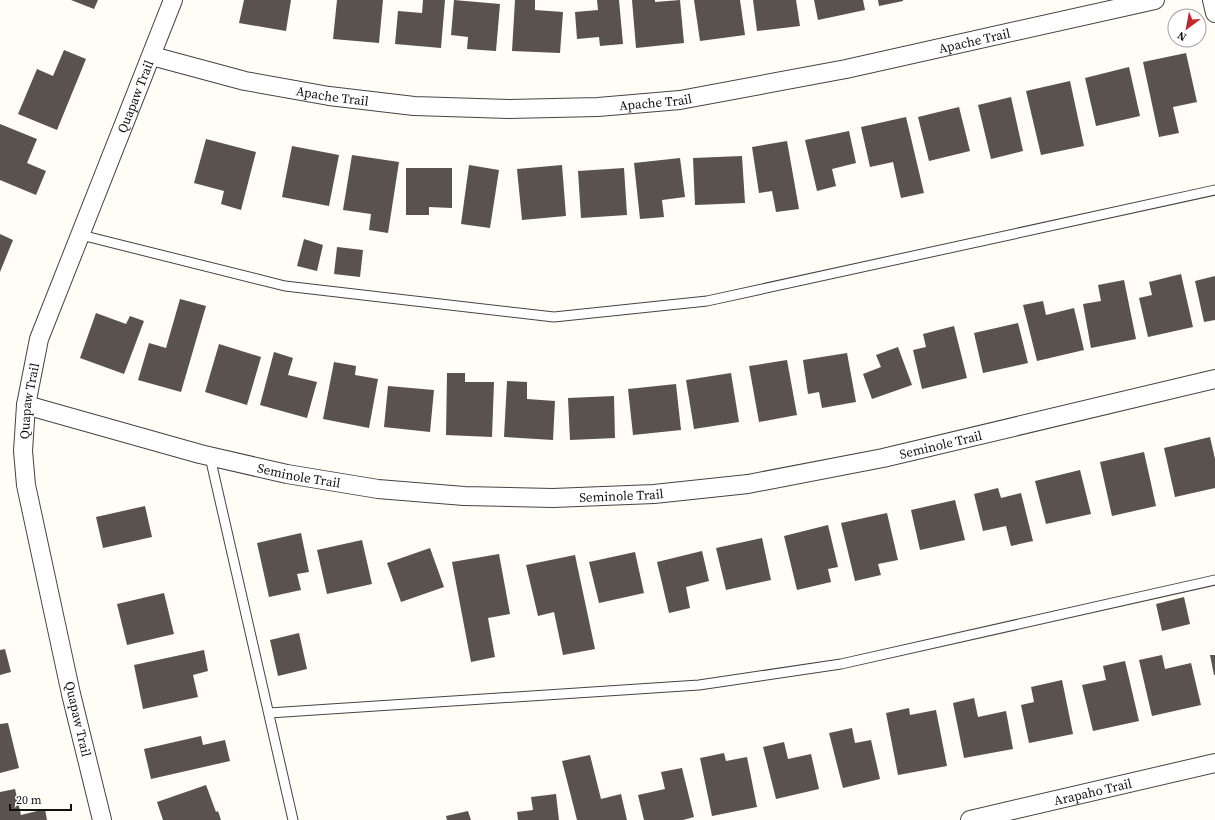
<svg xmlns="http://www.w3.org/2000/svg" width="1215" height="820" viewBox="0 0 1215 820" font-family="'Source Serif 4',serif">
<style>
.building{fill:#5a524d}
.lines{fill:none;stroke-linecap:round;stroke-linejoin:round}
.lane-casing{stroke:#444;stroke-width:11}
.street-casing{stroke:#444;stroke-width:20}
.lane{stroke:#fff;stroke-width:9}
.street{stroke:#fff;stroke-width:18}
.labels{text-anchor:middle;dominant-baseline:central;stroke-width:4;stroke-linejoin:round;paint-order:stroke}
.street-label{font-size:13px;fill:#111;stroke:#fff}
</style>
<rect width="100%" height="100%" fill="#fffdf5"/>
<path class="building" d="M71,0H98L94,9Z
M244,0H291L286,31L239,23Z
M337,0H383L379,43L333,39Z
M423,0H445L441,48L395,44L398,11L422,13Z
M454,0L500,4L496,51L467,49L468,37L451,35Z
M515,0H535V10L563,12L560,53L512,51Z
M597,0H619L623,44L600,46L599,37L577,39L575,12L598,10Z
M632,0H655V2L680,0L684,43L636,48Z
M694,0H740L745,35L700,41Z
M753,0H796L800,26L757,31Z
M814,0H863L865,10L818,20Z
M878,0H903V1L879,6Z
M64,50L86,59L57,130L18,114L37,69L53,76Z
M1186,53L1197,102L1173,107L1179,133L1159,137L1143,62Z
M1129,67L1140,116L1096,126L1085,78Z
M1070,81L1084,146L1041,155L1026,91Z
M1011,97L1023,151L991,159L978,105Z
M959,107L970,151L929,161L918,117Z
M906,117L924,193L901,198L893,162L870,167L861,127Z
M0,124L37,139L27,163L46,171L36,195L0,180Z
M849,131L856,163L832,169L836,186L817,191L805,140Z
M206,139L256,152L241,210L221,204L224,191L194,183Z
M787,141L799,209L776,212L772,191L759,193L752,147Z
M292,146L339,155L329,206L282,197Z
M352,155L399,162L388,233L369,230L371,214L343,210Z
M742,156L745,203L695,205L693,158Z
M680,158L685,197L662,200L664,217L640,219L634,163Z
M469,165L499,170L490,228L461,224Z
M562,165L566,216L522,220L517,169Z
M406,168H452V208L429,207V215H406Z
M624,168L627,215L581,218L578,171Z
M0,234L13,240L0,272Z
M304,239L323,245L317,271L297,266Z
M337,247L363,250L360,277L334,274Z
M1181,274L1193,327L1148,337L1139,298L1152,295L1149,282Z
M1215,276V320L1204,322L1195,281Z
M1124,280L1136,339L1091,348L1083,304L1101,301L1098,285Z
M180,299L206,306L181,392L138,380L149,343L166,348Z
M1043,301L1046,315L1074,308L1084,350L1037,361L1023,305Z
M96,313L126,324L130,316L144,321L124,374L80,358Z
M1018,323L1028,363L983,373L974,333Z
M954,326L967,378L922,389L913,350L926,347L923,334Z
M219,344L261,357L247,405L205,392Z
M898,347L912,385L872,399L863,374L881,367L876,355Z
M274,352L293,358L288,375L317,382L307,418L260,405Z
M847,353L856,402L822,408L819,392L808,394L803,360Z
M787,360L797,415L759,422L749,366Z
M334,362L356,366L355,375L378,379L369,428L323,419Z
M447,373H465V382H494L492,437L446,435Z
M731,373L739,422L694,429L686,380Z
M507,381L527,382V399L555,401L553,440L504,437Z
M676,384L681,430L633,435L628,389Z
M388,386L434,390L430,432L384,427Z
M614,396L615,438L570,440L568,398Z
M1210,437L1215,459V488L1175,497L1164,448Z
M1144,452L1156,506L1112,516L1100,462Z
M1080,470L1091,514L1046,524L1035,481Z
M998,488L1001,498L1021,493L1033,541L1011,546L1006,526L983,531L974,494Z
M955,500L965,540L920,550L911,510Z
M145,506L152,537L103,548L96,517Z
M887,513L898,560L878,564L881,575L855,581L841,523Z
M828,525L838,567L828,569L831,582L797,590L784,536Z
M301,533L309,572L297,574L301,590L269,597L257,543Z
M762,538L771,580L726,590L716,548Z
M362,540L372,584L327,594L317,550Z
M430,548L444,587L401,602L387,563Z
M702,551L709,581L686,587L690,608L669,613L657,562Z
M635,552L644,593L599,603L589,562Z
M499,554L510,614L488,618L495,657L471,662L452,562Z
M575,555L595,649L563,655L554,612L538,616L526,565Z
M164,593L174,634L127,645L117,604Z
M1184,597L1190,624L1162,631L1156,604Z
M299,633L307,669L278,676L270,640Z
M5,649L11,672L0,675V650Z
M204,650L208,671L193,675L198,697L143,709L134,665Z
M1162,655L1165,669L1191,663L1201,705L1152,716L1139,660Z
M1210,655H1215V675H1214Z
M1125,661L1139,721L1093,731L1082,685L1106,680L1103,666Z
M1062,680L1073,734L1029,743L1021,705L1034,702L1031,687Z
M974,698L978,717L1006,711L1013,749L964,758L953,703Z
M909,708L910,715L936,710L947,766L898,775L886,713Z
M8,723L19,768L0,773V724Z
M852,728L855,743L871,740L880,779L843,788L829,733Z
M201,736L203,745L225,740L230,761L151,779L144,749Z
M784,742L788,759L811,754L819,789L776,799L763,747Z
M724,753L726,761L747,757L757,807L712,816L700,758Z
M590,755L601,799L621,794L627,820H577L562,761Z
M682,768L694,817L683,820H644L638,795L665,789L661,772Z
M206,785L216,812L218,811L221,820H163L157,802Z
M15,789L21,815L45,809L47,820H0V792Z
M556,794L559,820H518L517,812L533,810L531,797Z
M468,811L471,820H447L446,816Z"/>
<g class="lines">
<g class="lane-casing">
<path id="lane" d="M81,235L285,286L554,317L707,301L1215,190
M210,457L293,820
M269,713L699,685L841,664L1215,580"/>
</g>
<g class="street-casing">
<g id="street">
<path d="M1212,0L1215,13"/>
<path id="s1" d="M152,56L245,81L329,96L414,106L509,109L598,107L680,100L846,69L1155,0"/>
<path id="s2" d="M26,405L200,454L287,474L378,489L464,496L553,498L654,494L748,484L883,458L1215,379"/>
<path id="s3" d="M102,820L71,694L26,485L23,451L26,405L39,339L173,0"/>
<path id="s4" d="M970,820L1215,763"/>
</g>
</g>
<use href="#lane" class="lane"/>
<use href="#street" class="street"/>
</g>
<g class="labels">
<g class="street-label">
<text stroke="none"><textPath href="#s1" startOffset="834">Apache Trail</textPath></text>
<text stroke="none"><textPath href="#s1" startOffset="185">Apache Trail</textPath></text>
<text stroke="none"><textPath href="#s3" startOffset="752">Quapaw Trail</textPath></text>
<text stroke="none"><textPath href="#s1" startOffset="509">Apache Trail</textPath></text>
<text stroke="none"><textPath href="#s3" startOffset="428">Quapaw Trail</textPath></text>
<text stroke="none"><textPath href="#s2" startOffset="930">Seminole Trail</textPath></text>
<text stroke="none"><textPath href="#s2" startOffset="282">Seminole Trail</textPath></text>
<text stroke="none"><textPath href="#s2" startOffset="606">Seminole Trail</textPath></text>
<text transform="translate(78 719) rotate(77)">Quapaw Trail</text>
<text stroke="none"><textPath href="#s4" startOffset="126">Arapaho Trail</textPath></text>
</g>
</g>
<g transform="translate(1187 28) rotate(212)"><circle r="19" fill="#ffffff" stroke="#a0a0a0"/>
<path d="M0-3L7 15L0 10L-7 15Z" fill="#c4262e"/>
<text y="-6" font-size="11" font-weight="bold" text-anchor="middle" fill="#111111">N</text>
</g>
<path d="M10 804v6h61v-6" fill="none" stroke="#111111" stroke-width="2"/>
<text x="16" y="804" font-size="12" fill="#111111" stroke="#ffffff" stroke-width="3" paint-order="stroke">20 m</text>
</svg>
